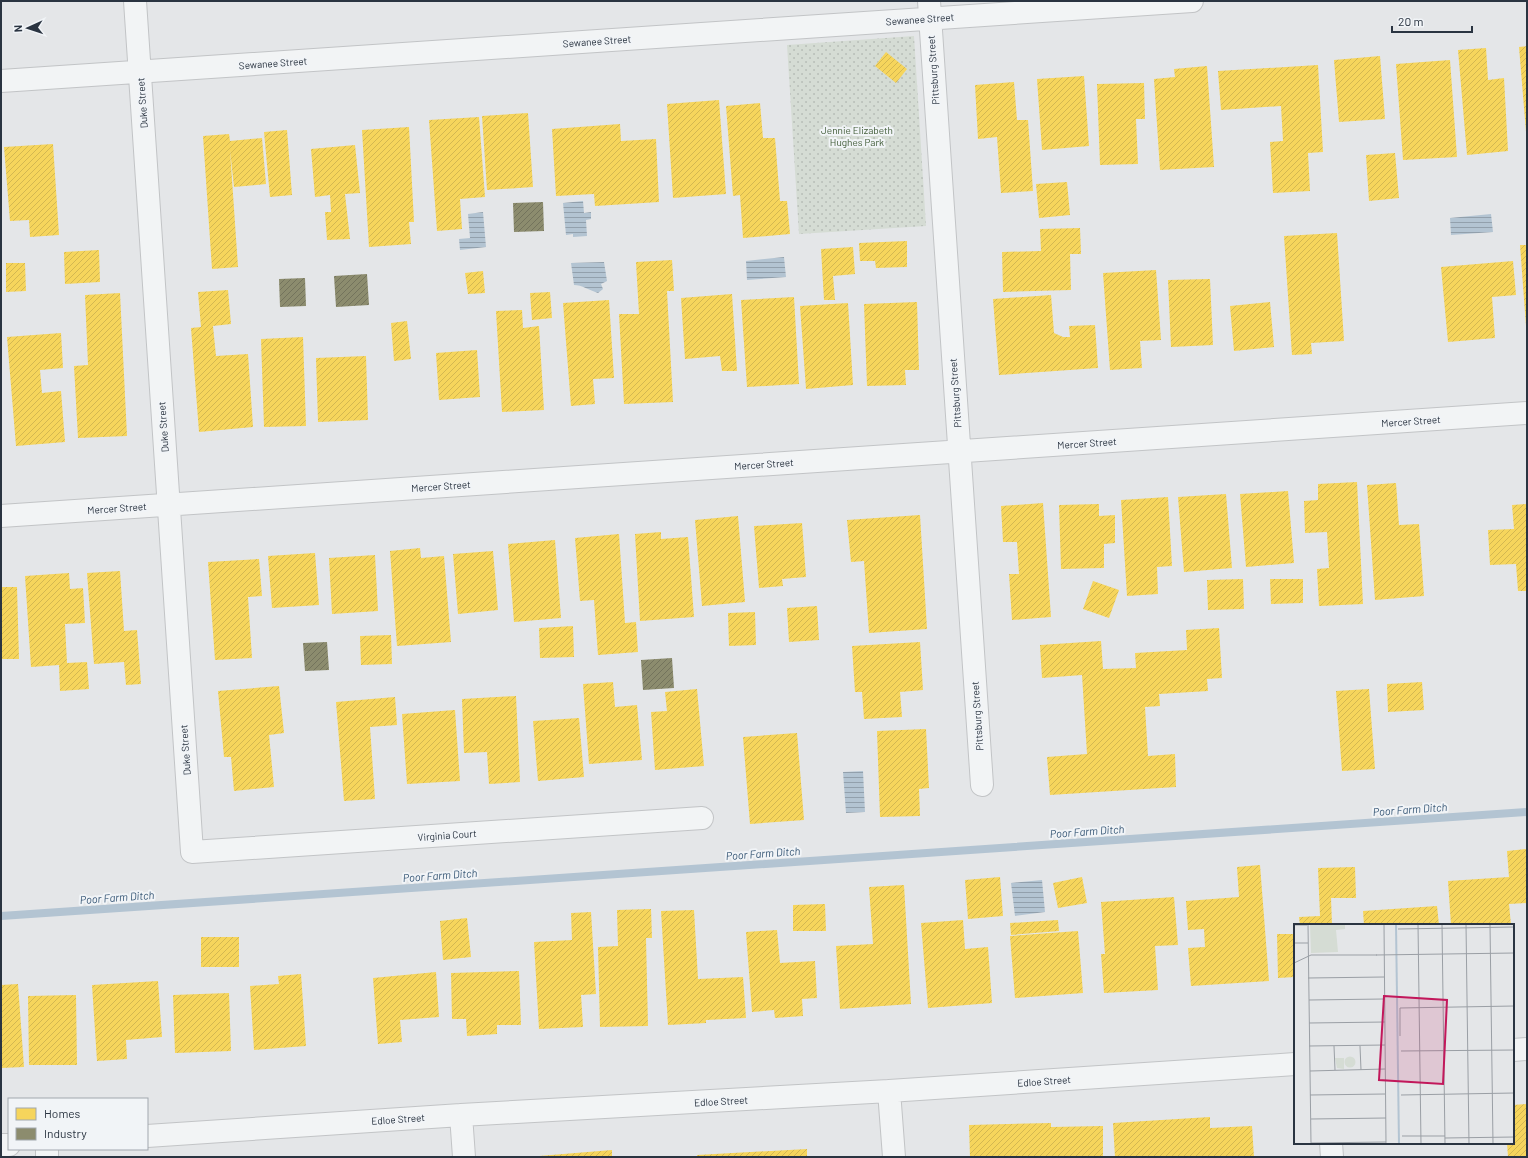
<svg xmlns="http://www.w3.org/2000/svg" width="1528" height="1158" viewBox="0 0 1528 1158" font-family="Barlow,sans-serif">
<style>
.park{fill:url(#park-dots)}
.water{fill:url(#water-rules)}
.homes{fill:url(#homes-hatch)}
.industry{fill:url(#industry-hatch)}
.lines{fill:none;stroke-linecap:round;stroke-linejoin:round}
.stream{stroke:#b3c4d2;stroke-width:8}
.street-casing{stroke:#c2c4c6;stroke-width:24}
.street{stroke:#f2f4f5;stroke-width:22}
.labels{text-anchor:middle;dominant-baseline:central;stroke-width:4;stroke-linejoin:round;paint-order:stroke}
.street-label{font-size:10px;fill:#2a3441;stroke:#f1f4f7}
.park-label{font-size:10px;fill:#415c38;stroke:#f1f4f7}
.water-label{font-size:11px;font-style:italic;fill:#355574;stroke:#f1f4f7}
.inset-river{fill:none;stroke:#b3c4d2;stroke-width:2}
.inset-road{fill:none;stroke:#9a9fa5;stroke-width:1}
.view{fill:#c2185b;fill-opacity:0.15;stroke:#c2185b;stroke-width:2}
.inset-edge{fill:none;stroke:#2a3441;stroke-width:2}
</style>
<defs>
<pattern id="park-dots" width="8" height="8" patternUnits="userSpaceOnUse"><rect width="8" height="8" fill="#d5dcd4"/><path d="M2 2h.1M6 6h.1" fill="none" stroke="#b7bdb7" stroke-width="1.8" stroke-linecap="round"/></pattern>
<pattern id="water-rules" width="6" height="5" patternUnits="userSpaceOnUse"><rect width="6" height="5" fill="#b3c4d2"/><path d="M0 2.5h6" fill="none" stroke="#92a0ac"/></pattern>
<pattern id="homes-hatch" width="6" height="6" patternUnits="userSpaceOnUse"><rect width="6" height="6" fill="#f6d55c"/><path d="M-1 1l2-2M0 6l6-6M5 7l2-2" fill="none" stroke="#d3b751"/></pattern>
<pattern id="industry-hatch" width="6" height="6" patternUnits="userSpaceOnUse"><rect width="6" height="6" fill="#8c8c6e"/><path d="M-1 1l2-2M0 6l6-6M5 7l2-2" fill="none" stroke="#73735c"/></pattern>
</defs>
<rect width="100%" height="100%" fill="#e4e6e8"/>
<path class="park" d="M914,36L926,226L799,234L787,45Z"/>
<path class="water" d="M583,201L584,213L591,212V219L586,220L587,236L573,237V234L566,235L563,203Z
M483,212L486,247L460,250L459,239L470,238L468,214Z
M1491,214L1493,232L1451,235L1450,218Z
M784,257L786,277L747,280L746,261Z
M604,262L607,281L601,284L603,289L598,293C589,290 582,285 574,285L571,263Z
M863,771L865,812L846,813L843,772Z
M1042,880L1045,912L1015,916L1011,883Z"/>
<path class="homes" d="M1527,46V132H1526L1519,47Z
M1486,48L1488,80L1504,78L1508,151L1467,155L1458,50Z
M886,52L907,69L896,83L875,66Z
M1380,56L1385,119L1339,122L1334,60Z
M1450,60L1457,157L1403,160L1396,64Z
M1318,65L1323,152L1308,153L1310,191L1273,193L1270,142L1283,141L1281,106L1221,110L1218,71Z
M1207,66L1214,167L1160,170L1154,79L1175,77L1174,69Z
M1084,76L1089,146L1042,150L1037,79Z
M1014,82L1017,120H1028L1033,191L1001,193L997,137L978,139L975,85Z
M1144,83L1145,119H1136L1138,164L1100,165L1097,84Z
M719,100L726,194L673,198L667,104Z
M760,103L763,138H775L780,201H787L790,234L743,238L740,195L733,196L726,106Z
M528,113L533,187L487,190L482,116Z
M479,117L485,197L460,199L462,229L437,231L429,120Z
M620,124L621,141L656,139L659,202L595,206L594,194L556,196L552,129Z
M409,127L414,222H409L411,244L369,247L362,130Z
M287,130L292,195L270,197L264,132Z
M229,134L230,141L262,138L266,184L234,187L230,150L238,267L212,269L203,136Z
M53,144L59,235L30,237L29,220L10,221L4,147Z
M355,145L360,193L345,194L350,239L327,240L325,212H331L330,195L315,197L311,149Z
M1395,153L1399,198L1369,201L1366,155Z
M1067,182L1070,215L1039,218L1036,184Z
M1080,228L1081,254H1070L1071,290L1003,292L1002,252L1041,251L1040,229Z
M1337,233L1344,341L1311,343L1312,354L1292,355L1284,236Z
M907,241V267L876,268L875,261H860L859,243Z
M1520,245H1527V326H1526Z
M853,247L855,274L833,276L835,300H824L821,249Z
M99,250L100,282L65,284L64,252Z
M672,260L674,291H667L673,402L624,404L619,314H639L636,262Z
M1513,261L1516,295L1492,297L1495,338L1448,342L1441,267Z
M6,263H25L26,291L6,292Z
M1156,270L1161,340L1140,341L1142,368L1110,370L1103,273Z
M483,271L485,293L468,294L465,273Z
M1210,279L1213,345L1171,347L1168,280Z
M228,290L231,324L213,326L216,356L248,354L253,427L199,432L191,328L201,327L198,292Z
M550,292L552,318L532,320L530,293Z
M120,293L127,436L78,438L74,366L88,365L85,295Z
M732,294L737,371H722L720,356L685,359L681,298Z
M1051,295L1054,333L1063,337H1070L1069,326L1095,325L1098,368L999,375L993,299Z
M794,297L799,384L747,387L741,300Z
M609,300L614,378L593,379L595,404L571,406L563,303Z
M917,302L919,370H905L906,385L867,386L864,304Z
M1270,302L1274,347L1234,351L1230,306Z
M848,303L853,385L806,389L800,306Z
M522,310L523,328L539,326L544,410L502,412L496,311Z
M407,321L411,359L394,361L391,323Z
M61,333L63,368L40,370L42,393L61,391L65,442L16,446L7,337Z
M303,337L306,426L264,427L261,339Z
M477,350L480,397L439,400L436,353Z
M366,356L368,420L318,422L316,358Z
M1357,482L1363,604L1319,606L1317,569L1329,568L1327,532L1305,533L1304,501L1318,500V484Z
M1396,483L1399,525L1419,524L1424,596L1375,600L1367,485Z
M1288,491L1294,563L1246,567L1240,494Z
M1226,494L1232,568L1184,572L1178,497Z
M1168,497L1172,566L1157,567L1158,594L1127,596L1121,500Z
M1043,503L1051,617L1012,620L1009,574H1019L1017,542H1003L1001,506Z
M1099,504V516L1115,515V543L1104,544V568L1061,569L1059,505Z
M1527,504V591H1518L1516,564L1490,565L1488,530L1514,529L1512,505Z
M920,515L927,629L869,633L864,561L851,562L847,520Z
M738,516L745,602L702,606L695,520Z
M802,523L806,577L782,579L783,586L759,588L754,526Z
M661,532V539L688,537L694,617L640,621L635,534Z
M619,534L625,623L636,622L638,652L598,655L594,600L580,601L575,538Z
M555,540L561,618L514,622L508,544Z
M420,548L421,558L444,556L451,642L397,646L390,551Z
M493,551L498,610L458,614L453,554Z
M315,553L319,605L272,608L268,556Z
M375,555L378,611L332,614L329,558Z
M259,559L262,596L248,597L252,658L215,660L208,562Z
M120,571L124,631L137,630L141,684L126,685L124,662L94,664L87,573Z
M69,573L70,589L83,588L85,623L65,624L67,663L87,662L89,689L60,691L59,665L31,667L25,576Z
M1243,579L1244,609L1208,610L1207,580Z
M1270,579H1303V603L1271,604Z
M1093,581L1119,590L1109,618L1083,609Z
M1,587H17L19,659H1Z
M817,606L819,640L789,642L787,608Z
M755,612L756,645L729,646L728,613Z
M573,626L574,657L540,658L539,628Z
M1219,628L1222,678L1207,679L1208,691L1159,694L1160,706L1145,707L1148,756L1175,754L1176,787L1050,795L1047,757L1087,754L1082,675L1042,678L1040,645L1101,641L1103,669L1136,668L1135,653L1187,650L1186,630Z
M391,635L392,664L361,665L360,636Z
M920,642L923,690L900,692L902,717L864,719L862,692H855L852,646Z
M613,682L615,707L637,705L642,760L589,764L583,684Z
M1422,682L1424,710L1388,712L1387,684Z
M279,686L284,733L269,735L274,787L234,791L231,757H224L218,691Z
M697,689L704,766L655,770L651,712L667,711L665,692Z
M1369,689L1375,769L1342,771L1336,691Z
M516,696L520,782L489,784L487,752L464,753L462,699Z
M395,697L397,725L370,727L375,799L344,801L336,702Z
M455,710L460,781L407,784L402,714Z
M579,718L584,777L538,781L533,721Z
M926,729L929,788L919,789L920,816L880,817L877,731Z
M797,733L804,820L750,824L743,737Z
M1527,849V903L1509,904L1511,925H1451L1448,881L1509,877L1507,851Z
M1260,865L1269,981L1191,986L1188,948L1205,947L1204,929L1188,930L1186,901L1239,897L1237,867Z
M1355,867L1356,898H1331L1332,925H1300L1299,917L1320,916L1318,868Z
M1000,877L1003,916L968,919L965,880Z
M1082,877L1087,903L1058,908L1053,883Z
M904,885L911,1004L840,1009L836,946L873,944L869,887Z
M1174,897L1178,945L1155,946L1158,990L1104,993L1101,954H1105L1101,902Z
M825,904L826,931H793V905Z
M1437,906L1439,925H1364L1363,911Z
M651,909L652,938H646L648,1026L600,1027L598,947L618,946L617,910Z
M694,910L698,979L743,977L746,1018L706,1020V1023L668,1025L661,911Z
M591,912L596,994L581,995L583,1027L539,1029L534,942L572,940L571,913Z
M467,918L471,957L443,960L440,921Z
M963,920L965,949L988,947L992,1003L928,1008L921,923Z
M1058,920L1059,931L1011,935L1010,923Z
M777,930L780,963L815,961L817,998L802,999L803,1016L775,1018L774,1010L752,1012L746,932Z
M1078,931L1083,993L1015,998L1010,936Z
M1277,934H1295V977L1278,978Z
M201,937H239V967H201Z
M519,971L521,1025H497V1034L467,1036L466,1019H452L451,973Z
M436,972L439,1017L400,1020L402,1042L378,1044L373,978Z
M301,974L306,1046L254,1050L250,986L279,984L278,976Z
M158,981L162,1037L126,1040L127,1059L97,1061L92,985Z
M18,984L24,1067L1,1068V985Z
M229,993L231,1051L175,1053L173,995Z
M76,995L77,1065H29L28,996Z
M1527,1104V1157H1508L1507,1143H1513V1105Z
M1210,1117V1128L1252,1126L1254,1157H1115L1113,1123Z
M1051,1123V1127L1103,1126V1157H970L969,1125Z
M807,1149V1157H697V1155Z
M612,1150V1157H539V1156Z"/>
<path class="industry" d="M543,202L544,231L514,232L513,203Z
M367,274L369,305L336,307L334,276Z
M305,278L306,306L280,307L279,279Z
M327,642L329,670L305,671L303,643Z
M672,658L674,688L643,690L641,660Z"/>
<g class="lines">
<path class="stream" d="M1,916L1527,812"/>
<g class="street-casing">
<path id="street" d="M135,1L192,852L702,818
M929,1L982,785
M1,81L1192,1
M1,516L1527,413
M1513,1050L1527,1049
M889,1091L894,1157
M461,1115L464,1157
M147,1136L461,1115L889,1091L1295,1064
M1331,1143L1332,1157
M1,1145H9
M47,1149V1157"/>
</g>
<use href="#street" class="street"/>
</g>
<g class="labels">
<g class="street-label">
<text transform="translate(920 19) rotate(-4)">Sewanee Street</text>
<text transform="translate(597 41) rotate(-4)">Sewanee Street</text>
<text transform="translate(273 63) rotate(-4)">Sewanee Street</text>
<text transform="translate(933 70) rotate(-94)">Pittsburg Street</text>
<text transform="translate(142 103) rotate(-94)">Duke Street</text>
<text transform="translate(955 393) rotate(-94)">Pittsburg Street</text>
<text transform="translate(1411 421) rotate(-4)">Mercer Street</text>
<text transform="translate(163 427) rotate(-94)">Duke Street</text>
<text transform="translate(1087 443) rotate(-4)">Mercer Street</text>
<text transform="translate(764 464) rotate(-4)">Mercer Street</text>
<text transform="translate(441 486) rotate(-4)">Mercer Street</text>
<text transform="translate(117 508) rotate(-4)">Mercer Street</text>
<text transform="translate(977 716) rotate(-94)">Pittsburg Street</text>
<text transform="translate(185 750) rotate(-94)">Duke Street</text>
<text transform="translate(447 835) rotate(-4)">Virginia Court</text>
<text transform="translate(1044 1081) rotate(-4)">Edloe Street</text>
<text transform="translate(721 1101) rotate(-3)">Edloe Street</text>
<text transform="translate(398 1119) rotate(-4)">Edloe Street</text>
</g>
<g class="park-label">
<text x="857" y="130">Jennie Elizabeth<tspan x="857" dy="12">Hughes Park</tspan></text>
</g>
<g class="water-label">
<text transform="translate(1410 809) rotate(-4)">Poor Farm Ditch</text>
<text transform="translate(1087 831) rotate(-4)">Poor Farm Ditch</text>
<text transform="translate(763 853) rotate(-4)">Poor Farm Ditch</text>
<text transform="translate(440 875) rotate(-4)">Poor Farm Ditch</text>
<text transform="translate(117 897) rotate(-4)">Poor Farm Ditch</text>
</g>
</g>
<g transform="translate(1294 924)">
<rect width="220" height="220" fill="#e4e6e8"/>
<path d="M16,0H51V5L42,6L44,28L17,29ZM41,134H50V145L43,144Z" fill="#d5dcd4"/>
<path d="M19,0H33L25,8H19ZM19,12H26L33,18L42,13L43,26H21L18,24ZM50.5 138a5.5 5.5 0 1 1 11 0a5.5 5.5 0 1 1-11 0Z" fill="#d5dcd4"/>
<path class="inset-river" d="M102,0L105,220"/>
<path class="inset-road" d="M14,0L17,220M90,0L92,220M124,0L127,220M148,0L151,220M172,0L175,220M196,0L199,220M0,1H13M104,5L220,3M0,19H14M82,31L220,29M0,39L17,31H83M14,54L90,53M15,76L90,75M15,99L91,98M106,112V84L220,82M15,122L91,121M40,122L41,146M66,122L67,146M107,127L220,126M16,147L91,145M16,171L91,170M107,171L220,169M17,195L92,194M108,212H151M151,214L220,213M17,219L92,218"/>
<path class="view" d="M90,72L153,76L149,160L85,156Z"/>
<rect width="220" height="220" class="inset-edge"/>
</g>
<rect width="1528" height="1158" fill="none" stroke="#2a3441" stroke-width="4"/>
<rect x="8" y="1098" width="140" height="52" fill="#f1f4f7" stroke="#a1a7ae"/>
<rect x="16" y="1108" width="20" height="12" fill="#f6d55c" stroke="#a1a7ae"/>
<text x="44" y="1118" font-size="12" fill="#2a3441">Homes</text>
<rect x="16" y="1128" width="20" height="12" fill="#8c8c6e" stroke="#a1a7ae"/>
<text x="44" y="1138" font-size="12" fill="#2a3441">Industry</text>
<g transform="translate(28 28) rotate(267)" stroke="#f1f4f7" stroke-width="3" paint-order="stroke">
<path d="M0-3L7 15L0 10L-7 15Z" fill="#2a3441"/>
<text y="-6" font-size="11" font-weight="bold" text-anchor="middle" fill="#2a3441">N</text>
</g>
<path d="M1392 26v6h80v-6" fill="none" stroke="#2a3441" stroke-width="2"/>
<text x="1398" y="26" font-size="12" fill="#2a3441" stroke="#f1f4f7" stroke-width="3" paint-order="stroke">20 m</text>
</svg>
